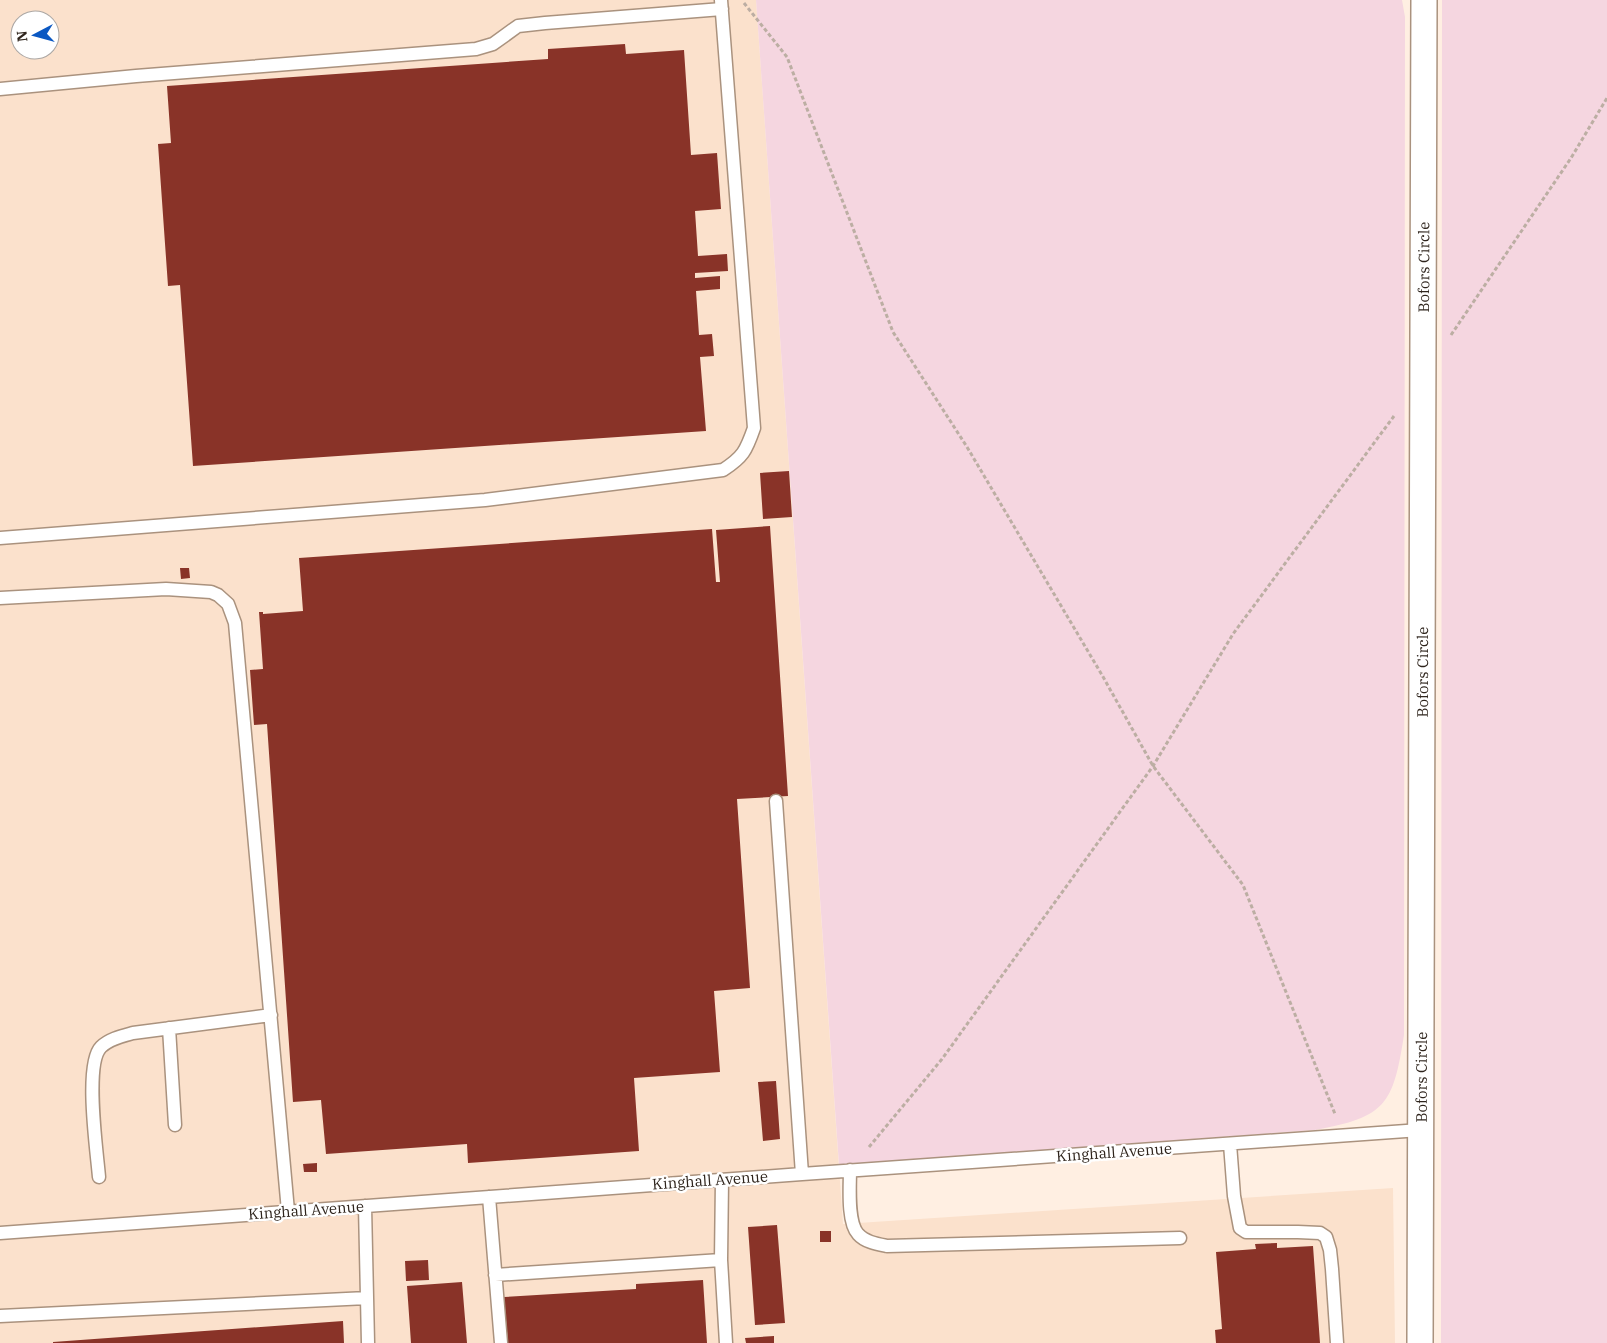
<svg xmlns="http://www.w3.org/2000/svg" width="1607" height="1343" viewBox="0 0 1607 1343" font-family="'IBM Plex Serif',serif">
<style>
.built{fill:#fbe1cc;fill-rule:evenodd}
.green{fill:#f5d6e0}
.building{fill:#893328}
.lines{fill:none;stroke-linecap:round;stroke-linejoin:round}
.lane-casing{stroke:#aa927e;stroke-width:15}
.street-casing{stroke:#aa927e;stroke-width:28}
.path{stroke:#bcaea3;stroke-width:3;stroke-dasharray:4 2.5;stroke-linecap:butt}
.lane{stroke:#fff;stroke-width:12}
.street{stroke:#fff;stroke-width:25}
.labels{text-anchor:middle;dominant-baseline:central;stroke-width:5;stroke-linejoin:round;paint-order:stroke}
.street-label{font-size:15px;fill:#2e241c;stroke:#fff}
</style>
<rect width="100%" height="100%" fill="#ffefe2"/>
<path class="built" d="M0,0H756L843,1224L1393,1188L1395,1343H0ZM20,20H50V50H20Z"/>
<path class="green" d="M756,0H1402L1405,17L1404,1035C1393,1105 1386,1117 1315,1130L839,1165Z
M1442,0H1607V1343H1441Z"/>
<path class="building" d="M625,44L626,54L684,50L691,155L717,153L721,209L695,211L698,256L727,254L728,271L695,273V278L720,276V289L696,291L699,335L712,334L714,356L700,357L706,431L193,466L180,285L168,286L158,144L171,143L167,86L548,59V49Z
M789,471L792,517L763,519L760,473Z
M770,526L788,796L737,799L750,988L714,991L720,1072L634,1078L639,1151L468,1163L467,1144L326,1154L321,1100L293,1102L267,724L254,725L250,670L263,669L259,612H263V614L303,611L299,558L712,529L716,582H720L716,530Z
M180,568H189L190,578L181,579Z
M776,1081L780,1139L763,1141L758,1082Z
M317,1163V1172H304L303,1164Z
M777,1225L785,1323L755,1325L748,1227Z
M820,1231H831V1242H820Z
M1277,1243V1248L1313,1246L1320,1343H1216L1215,1330L1222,1329L1216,1252L1256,1249L1255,1244Z
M428,1260L429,1280L406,1281L405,1261Z
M703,1280L707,1343H508L504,1297L636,1289V1284Z
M462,1282L467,1343H411L407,1286Z
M343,1321L344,1343H53V1342Z
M774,1336V1343H746L745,1338Z"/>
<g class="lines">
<g class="lane-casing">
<path id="lane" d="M0,89L136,76L476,49L493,44L518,26L545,23L722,9
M0,538L485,500L723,470C743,457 746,451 754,428L721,0
M0,598L166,589L211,592L218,595L228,604L235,623L288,1211
M776,801L802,1174
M169,1028L175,1125
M1230,1144L1234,1196L1240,1228L1246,1232H1298L1320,1233L1326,1237L1330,1250L1332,1269L1337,1343
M850,1170C850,1186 847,1222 858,1234C865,1242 877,1244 887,1246L1180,1238
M99,1177C97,1152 84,1064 101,1047C109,1039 122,1036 133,1033L271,1015
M722,1180L721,1260L726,1343
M489,1197L501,1343
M365,1206L368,1343
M0,1233L802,1174L1420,1130
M495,1275L721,1260
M0,1316L367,1298"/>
</g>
<g class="street-casing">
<g id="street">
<path id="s1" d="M1420,1343L1424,0"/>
</g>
</g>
<path class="path" d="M744,3L787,57L893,332L967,447L1102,675L1153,766L1243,885L1335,1114
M1451,335L1571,158L1607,98
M869,1147L942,1059L1153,766L1233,634L1394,416"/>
<use href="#lane" class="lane"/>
<use href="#street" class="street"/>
</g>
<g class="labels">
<g class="street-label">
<text stroke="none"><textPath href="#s1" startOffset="1076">Bofors Circle</textPath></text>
<text stroke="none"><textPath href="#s1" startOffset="671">Bofors Circle</textPath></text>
<text stroke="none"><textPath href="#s1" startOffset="266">Bofors Circle</textPath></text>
<text transform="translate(1114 1152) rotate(-4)">Kinghall Avenue</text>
<text transform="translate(710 1180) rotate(-4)">Kinghall Avenue</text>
<text transform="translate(306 1210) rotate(-4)">Kinghall Avenue</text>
</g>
</g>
<g transform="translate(35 35) rotate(264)"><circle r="24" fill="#ffffff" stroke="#aba7a4"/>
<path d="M0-4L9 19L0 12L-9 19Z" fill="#0b58c2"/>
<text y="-8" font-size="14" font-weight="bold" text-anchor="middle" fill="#2e241c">N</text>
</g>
</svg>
